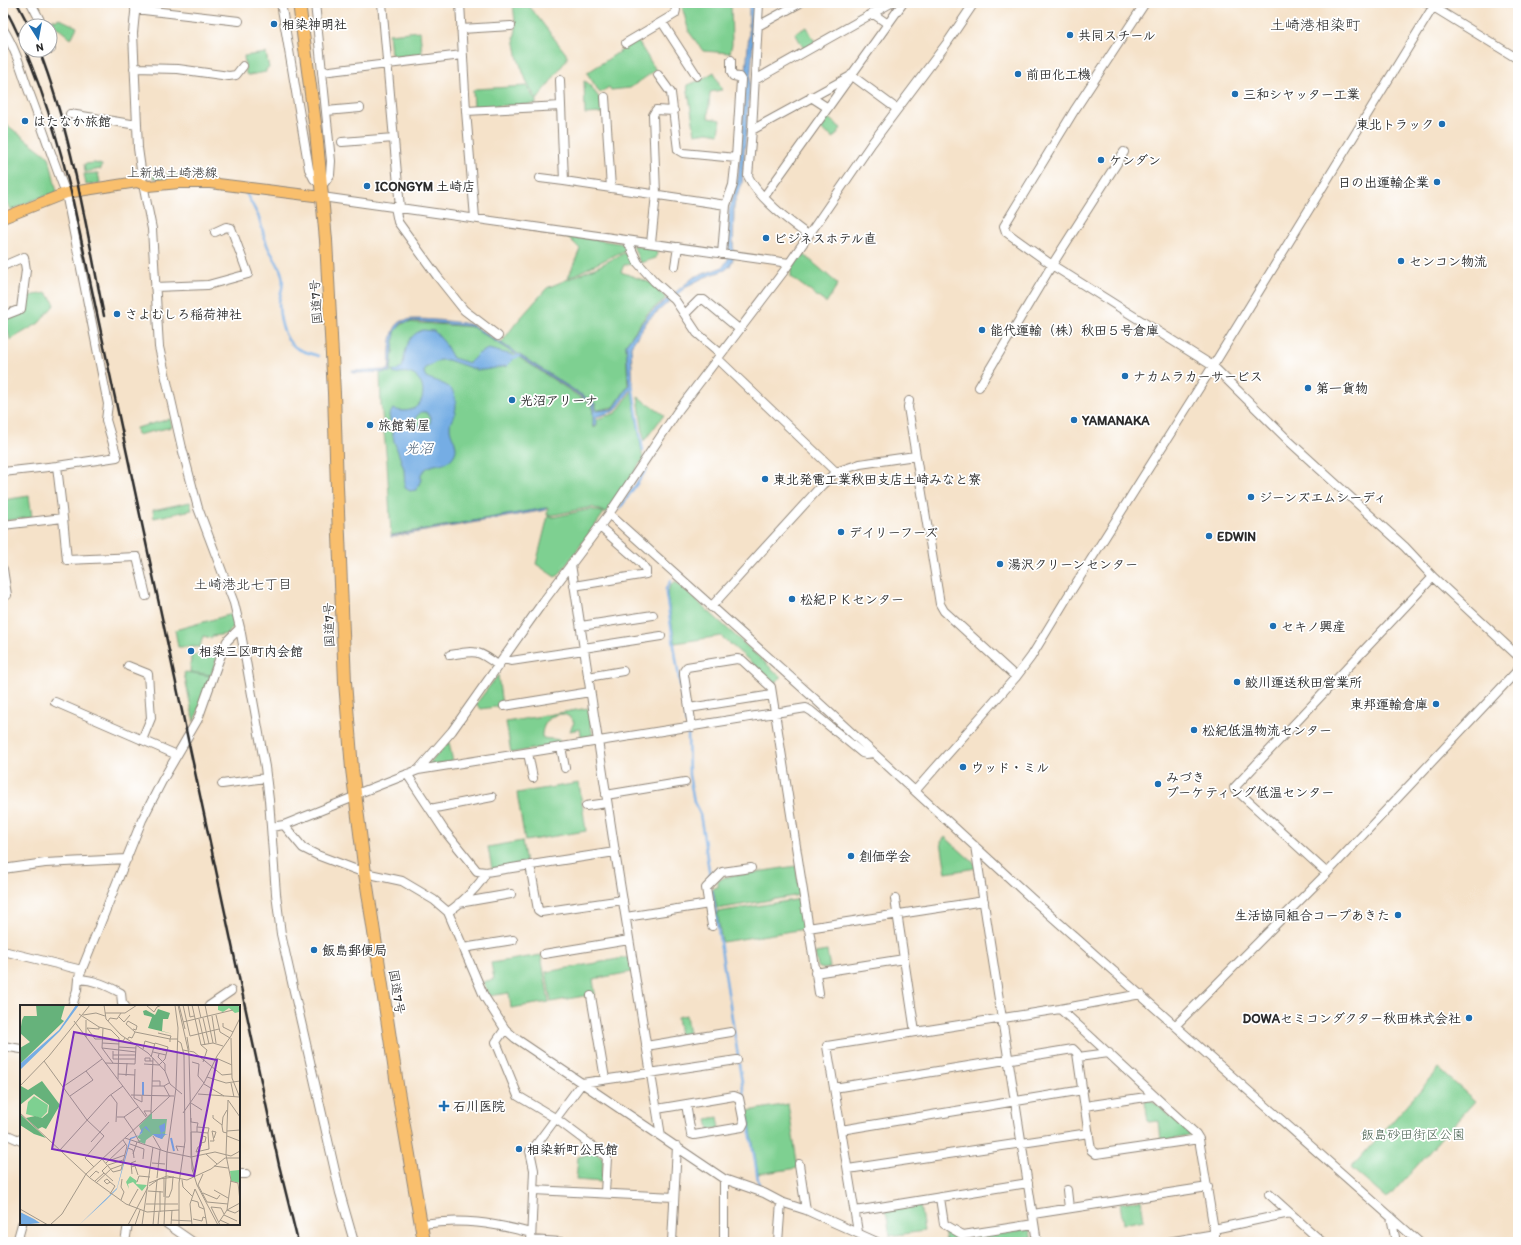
<svg xmlns="http://www.w3.org/2000/svg" width="1521" height="1245" viewBox="0 0 1521 1245" font-family="Itim,'Klee One',sans-serif">
<style>
.green{fill:#7ed091;stroke:#547e5e}
.water{fill:#75ade4;stroke:#506c88;fill-rule:evenodd}
.lines{fill:none;stroke-linecap:round;stroke-linejoin:round}
.stream{stroke:#75ade4;stroke-width:2.5}
.minor-casing{stroke:#90867a;stroke-width:10}
.major-casing{stroke:#90867a;stroke-width:12}
.highway-casing{stroke:#90867a;stroke-width:14}
.minor{stroke:#fff;stroke-width:8}
.major{stroke:#f9bf6d;stroke-width:10}
.highway{stroke:#f9bf6d;stroke-width:12}
.rail{stroke:#2b2b2b;stroke-width:2.5}
.poi-dot{fill:#1f6fb2;stroke:#fff;stroke-width:1.5}
.labels{text-anchor:middle;dominant-baseline:central;stroke-width:3.5;stroke-linejoin:round;paint-order:stroke}
.poi-label{font-size:13px;font-weight:bold;fill:#2b2b2b;stroke:#fff;text-anchor:start}
.street-label{font-size:13px;fill:#2b2b2b;stroke:#fff}
.park-label{font-size:13px;fill:#445d4a;stroke:#fff}
.water-label{font-size:14px;font-style:italic;fill:#495f75;stroke:#fff}
.neighbourhood-label{font-size:14px;fill:#2b2b2b;stroke:#fff}
.quarter-label{font-size:15px;fill:#2b2b2b;stroke:#fff}
.inset-river{fill:none;stroke:#75ade4;stroke-width:2}
.inset-road{fill:none;stroke:#a4998a;stroke-width:1}
.view{fill:#7b2cbf;fill-opacity:0.15;stroke:#7b2cbf;stroke-width:2}
.inset-edge{fill:none;stroke:#2b2b2b;stroke-width:2}
</style>
<rect width="100%" height="100%" fill="#fff"/>
<filter id="ink" filterUnits="userSpaceOnUse"><feTurbulence type="fractalNoise" baseFrequency=".025" numOctaves="2"/><feDisplacementMap in="SourceGraphic" scale="8" xChannelSelector="R" yChannelSelector="G"/><feConvolveMatrix kernelMatrix="1 2 1 2 8 2 1 2 1" color-interpolation-filters="sRGB"/></filter>
<filter id="wash" filterUnits="userSpaceOnUse"><feTurbulence type="fractalNoise" baseFrequency=".012" numOctaves="4" result="noise"/><feDisplacementMap in="SourceGraphic" scale="16" xChannelSelector="R" yChannelSelector="G"/><feGaussianBlur stdDeviation="0.9" result="paint"/><feColorMatrix in="noise" values="0 0 0 0 0 0 0 0 0 0 0 0 0 0 0 0 0 1.4 0 .05"/><feComposite in="paint" operator="in"/></filter>
<g filter="url(#wash)">
<rect width="100%" height="100%" fill="#f5e2c9"/>
<path class="green" d="M527,3L567,55V59L537,100L528,85L518,59L514,38L516,30L513,4Z
M681,3H731L732,44L730,53L703,51L689,32Z
M58,18L77,27L71,39L51,22L53,19L56,21Z
M807,27L815,42L804,49L795,33Z
M420,31L422,54L395,57L391,54L389,34Z
M637,40L656,70L630,88L611,90L609,87L600,93L587,73Z
M266,53L269,68L266,69V72L249,75L246,74L244,56Z
M714,72L722,90L710,92L708,118L721,120L719,134L708,132L695,134L687,85L701,80Z
M584,81L588,83L604,104V113L585,114Z
M527,86L536,101V104L474,107L473,91L475,89Z
M827,117L841,128L834,138L819,128Z
M3,122L49,157L57,192L31,201L12,210L3,199Z
M95,163L102,165L101,169L85,172L84,164Z
M98,173L100,183L86,185L84,174Z
M153,174L185,175V179L166,180L153,178Z
M566,235L625,244L627,249L568,278L580,249Z
M633,245L658,248L656,258L640,263Z
M628,251L634,264L624,265L621,272L651,283L666,298L647,314L626,344L628,386L614,407L598,410H596V404L591,401L501,343L516,323L547,288L597,267Z
M802,253L838,284L826,303L791,277V269Z
M47,293L55,304L39,323L10,340L5,319L25,310L28,296Z
M406,322L473,327L592,405L594,425L592,426L595,428L597,425V419L616,413L632,391L643,459L606,513L592,507L553,515H547L548,508L391,535L387,462L381,404L380,373L391,372L395,332L396,329Z
M638,397L664,415L644,441Z
M170,419L172,427L137,435L136,428Z
M29,496L32,517L3,521V500Z
M190,502L192,510L154,518L153,510Z
M591,509L604,513L559,575L555,577L536,564L548,516L554,517Z
M675,581L781,677L775,683L721,636L675,643L667,594L670,586Z
M232,614L235,624L228,634L212,636L211,638L203,636L200,647H178L175,630Z
M201,650L218,655L211,675L190,672L191,655H200Z
M186,672L211,676L194,722L184,673Z
M498,675L502,706L481,709L476,704Z
M588,708L593,738L582,740L580,729L570,731L574,722C563,705 541,718 542,737C547,740 553,738 559,740L560,744L511,753L506,722Z
M449,742L453,762L427,766Z
M579,783L586,831L525,841L517,793Z
M945,837L975,864L976,868L946,873L941,842Z
M522,841L526,863L492,869L488,847Z
M796,866L800,895L717,909L713,888L718,887V881L725,877Z
M801,899L805,929L722,942L717,912Z
M827,951L830,968L823,969L818,967L815,953Z
M541,955L549,1002L511,1008L509,993L489,996L483,982L494,979L491,963Z
M629,957L632,972L593,979L595,994L551,1002L546,972Z
M686,1015L689,1035L680,1036L677,1017Z
M1439,1069L1475,1101L1387,1199L1351,1168Z
M1151,1100L1189,1132L1190,1136L1161,1141L1159,1121L1148,1122L1145,1101Z
M788,1104L798,1168L758,1174L748,1111Z
M718,1117L720,1128L709,1130L707,1119Z
M596,1152L603,1158L602,1182L576,1180L578,1157Z
M1141,1200L1144,1220L1123,1224L1120,1203Z
M920,1205L924,1231L890,1236L886,1210Z
M944,1228L961,1238L1026,1229L1030,1230L1032,1242H946Z"/>
<path class="water" d="M749,3H754V33L742,184L735,201L734,207L733,259L730,266L725,270L705,277L687,286L648,320L631,346L633,387L615,411L596,417V425L595,427L593,426V404L473,327L469,326L414,321L402,323L395,332L390,372L352,373V371L389,370C390,359 389,339 394,330C396,325 400,321 405,320C416,317 462,322 473,325L591,401L595,404L596,410L597,411L611,409L614,408L629,385L626,344L648,315L694,277L723,267L728,259L729,210L738,178L749,33Z
M423,330L434,331L444,342L453,358L469,363L478,354L488,349L513,355V360L507,366L484,370H477L448,360H440L425,368L424,373L426,377C434,381 445,383 451,389C456,394 457,406 455,412C454,418 450,420 450,427C450,438 462,446 452,458C443,468 431,460 421,474V480L416,490L410,491L405,488L404,469L394,441L389,415L393,409C433,422 432,363 395,374L392,372L402,368C406,352 405,336 423,330ZM421,412H426L431,418L430,423L427,426H420L416,422V417Z
M546,508V510L391,537V536Z"/>
<g class="lines">
<path class="stream" d="M246,193C250,201 255,209 259,218C262,227 264,238 268,247C273,257 279,264 282,275C285,285 280,293 279,302C279,316 283,339 295,347C301,352 311,353 318,356
M513,358L519,356
M632,385L643,451
M620,508L647,469
M671,580L666,589V594L686,723
M688,732L689,775L694,802L700,814L710,876
M712,891L738,1056
M739,1064L759,1186"/>
</g>
</g>
<g filter="url(#ink)">
<g class="lines">
<g class="minor-casing">
<path id="minor" d="M31,3L43,26
M136,3L133,33L138,148L143,184L152,229L159,347L182,448L198,508L234,603L240,628L265,767L269,800L276,894L281,934L340,1193L354,1242
M281,3L309,169L314,179L322,186L330,175L331,161L315,3
M382,3L400,208
M460,3L466,111L475,218
M759,3L752,130L748,176C757,196 790,222 808,235
M1145,3L1074,111L1004,226L1006,232L1052,265L1213,366L1290,442L1405,547L1433,577L1518,656
M1427,3L1518,59
M135,9L239,21
M872,13L888,24
M662,22L697,76
M758,26L800,3
M3,29C15,48 21,68 28,89C41,123 52,158 66,193L108,404L106,420L117,457L57,466
M461,29L511,26
M626,43L675,14L676,10L674,3
M50,45L51,49
M134,68L178,69L229,76L236,75L243,66
M322,72L462,55
M658,75L671,93L678,150L683,153L736,158
M851,75L897,109
M560,80L564,181L726,205
M755,80L891,3
M605,97L611,188
M811,97L828,108
M326,111L360,108
M466,111L561,106
M70,114L137,125
M752,130L849,77
M342,142L394,138
M540,178L564,181
M322,197L789,263
M764,197L903,3
M395,207L398,222L437,276L464,310L498,336
M627,240L638,263L654,281L675,300L697,333L721,354
M651,243L656,194L653,115L656,110L674,111
M722,254L726,205L733,185L736,158L741,80L739,77L733,76L731,72V60
M3,266L24,257L26,270L21,309L3,316
M675,266L678,247
M155,287L208,285L248,274L231,228L226,227L215,232
M687,312L699,300H704L739,329
M718,359L836,472
M979,387L1052,265L1124,152
M909,401L908,407L940,604L944,611L1016,677
M3,472L57,466L63,518L3,525
M609,514L816,700L1031,898L1419,1242
M63,518L67,560L137,557L146,596
M571,564L615,852L661,1136
M3,569L7,595
M1433,577L1234,788L1327,873L1518,670
M574,586L646,574V570L641,563L599,526
M711,607L822,485L836,472L860,464L915,456
M581,626L653,615
M584,648L661,636
M450,655C476,650 478,650 499,666
M504,659L511,661L584,650
M128,666L148,674L151,718L142,740
M588,677L623,671
M55,702L177,755
M504,706L590,692
M689,708L772,695
M692,727L684,675V671L687,667L737,659L742,660L771,687L819,993
M561,747L565,768
M528,753L533,778
M418,770L452,731L543,602L609,514L677,412L784,271L872,143L947,43L974,3
M407,774L444,830L477,871L486,872L615,852
M222,784L266,778
M915,791L1016,677L1031,657L1068,596L1213,366L1433,7
M354,795L418,770L806,708L811,711L862,753L866,754L873,753
M606,795L685,782
M586,806L607,803
M430,809L492,797
M284,825L303,848L317,855L365,873L402,881L434,900L448,912L484,996L505,1029L515,1038L724,1179L764,1193L781,1202L806,1210L877,1242
M271,827L284,825L354,797
M975,846L1037,1242
M530,865L538,910L541,912L623,900
M3,869L45,863L127,859
M895,899L915,1032
M459,903L511,894
M448,912C459,905 481,885 486,872
M626,917L709,904
M712,926L706,888L722,872L751,868
M808,928L984,901
M463,948L513,940
M3,951L82,970
M544,954L629,940
M815,973L904,959
M78,979C95,980 106,985 121,993L122,1003L125,1006
M591,996L605,1079
M72,1006L77,990L78,979L142,820L162,781L198,719L219,660L227,641L240,628
M209,1006L231,991
M1060,1009C1106,1050 1150,1093 1196,1134L1199,1139L1216,1242
M1176,1025L1327,873
M505,1029L496,1042L518,1096L555,1118L607,1157L605,1193
M3,1046L21,1049
M646,1046L731,1032
M1078,1057L1109,1053
M834,1088L1073,1049L1077,1053L1091,1150L1096,1154L1199,1139
M1085,1106L1153,1096
M657,1109L734,1096L739,1098L744,1123L742,1127L694,1135L691,1134L686,1104
M841,1130L1083,1090
M3,1133L21,1141
M799,1164L806,1210
M848,1169L1089,1133
M239,1174H246
M534,1190L674,1197
M1067,1190L1069,1208
M1269,1194L1290,1213
M940,1198L944,1224L963,1235L1034,1224
M855,1211L1028,1183
M1033,1214L1208,1187
M1391,1217L1396,1242
M167,1224L193,1242
M422,1224C462,1218 493,1223 531,1233
M1214,1229L1290,1213L1322,1242
M858,1232L827,1046L1060,1009L1141,994
M531,1240L561,1242
M17,1242L22,1224
M125,1242L128,1224
M531,1242L534,1170L530,1151L536,1145L582,1083L737,1060
M672,1242L677,1146
M724,1242V1179
M778,1242L781,1202
M1168,1242L1215,1234"/>
</g>
<g class="major-casing">
<path id="major" d="M3,218L66,193L137,182L148,186L179,183H210L322,197"/>
</g>
<g class="highway-casing">
<path id="highway" d="M299,3L316,131L326,240L334,393L337,487L345,682L352,769L365,873L398,1091L424,1242"/>
</g>
<use href="#minor" class="minor"/>
<use href="#major" class="major"/>
<use href="#highway" class="highway"/>
<path class="rail" d="M17,3L29,26
M3,4C35,63 55,127 71,192L279,1165L298,1242
M39,50C72,135 86,227 104,316"/>
</g>
</g>
<g class="poi-dot">
<circle cx="274" cy="24" r="4"/>
<circle cx="1070" cy="35" r="4"/>
<circle cx="1018" cy="74" r="4"/>
<circle cx="1235" cy="94" r="4"/>
<circle cx="25" cy="121" r="4"/>
<circle cx="1442" cy="124" r="4"/>
<circle cx="1101" cy="160" r="4"/>
<circle cx="1437" cy="182" r="4"/>
<circle cx="367" cy="186" r="4"/>
<circle cx="766" cy="238" r="4"/>
<circle cx="1401" cy="261" r="4"/>
<circle cx="117" cy="314" r="4"/>
<circle cx="982" cy="330" r="4"/>
<circle cx="1125" cy="376" r="4"/>
<circle cx="1308" cy="388" r="4"/>
<circle cx="512" cy="400" r="4"/>
<circle cx="1074" cy="420" r="4"/>
<circle cx="370" cy="425" r="4"/>
<circle cx="765" cy="479" r="4"/>
<circle cx="1251" cy="497" r="4"/>
<circle cx="841" cy="532" r="4"/>
<circle cx="1209" cy="536" r="4"/>
<circle cx="1000" cy="564" r="4"/>
<circle cx="792" cy="599" r="4"/>
<circle cx="1273" cy="626" r="4"/>
<circle cx="191" cy="651" r="4"/>
<circle cx="1237" cy="682" r="4"/>
<circle cx="1436" cy="704" r="4"/>
<circle cx="1194" cy="730" r="4"/>
<circle cx="963" cy="767" r="4"/>
<circle cx="1158" cy="784" r="4"/>
<circle cx="851" cy="856" r="4"/>
<circle cx="1398" cy="915" r="4"/>
<circle cx="314" cy="950" r="4"/>
<circle cx="1469" cy="1018" r="4"/>
<path d="M442 1100h4v4h4v4h-4v4h-4v-4h-4v-4h4z"/>
<circle cx="519" cy="1149" r="4"/>
</g>
<g class="labels">
<g class="poi-label">
<text x="282" y="24">相染神明社</text>
<text x="1078" y="35">共同スチール</text>
<text x="1026" y="74">前田化工機</text>
<text x="1243" y="94">三和シヤッター工業</text>
<text x="33" y="121">はたなか旅館</text>
<text x="1434" y="124" text-anchor="end">東北トラック</text>
<text x="1109" y="160">ケンダン</text>
<text x="1429" y="182" text-anchor="end">日の出運輸企業</text>
<text x="375" y="186">ICONGYM 土崎店</text>
<text x="774" y="238">ビジネスホテル直</text>
<text x="1409" y="261">センコン物流</text>
<text x="125" y="314">さよむしろ稲荷神社</text>
<text x="990" y="330">能代運輸（株）秋田５号倉庫</text>
<text x="1133" y="376">ナカムラカーサービス</text>
<text x="1316" y="388">第一貨物</text>
<text x="520" y="400">光沼アリーナ</text>
<text x="1082" y="420">YAMANAKA</text>
<text x="378" y="425">旅館菊屋</text>
<text x="773" y="479">東北発電工業秋田支店土崎みなと寮</text>
<text x="1259" y="497">ジーンズエムシーディ</text>
<text x="849" y="532">デイリーフーズ</text>
<text x="1217" y="536">EDWIN</text>
<text x="1008" y="564">湯沢クリーンセンター</text>
<text x="800" y="599">松紀ＰＫセンター</text>
<text x="1281" y="626">セキノ興産</text>
<text x="199" y="651">相染三区町内会館</text>
<text x="1245" y="682">鮫川運送秋田営業所</text>
<text x="1428" y="704" text-anchor="end">東邦運輸倉庫</text>
<text x="1202" y="730">松紀低温物流センター</text>
<text x="971" y="767">ウッド・ミル</text>
<text x="1166" y="777">みづき<tspan x="1166" dy="15">ブーケティング低温センター</tspan></text>
<text x="859" y="856">創価学会</text>
<text x="1390" y="915" text-anchor="end">生活協同組合コープあきた</text>
<text x="322" y="950">飯島郵便局</text>
<text x="1461" y="1018" text-anchor="end">DOWAセミコンダクター秋田株式会社</text>
<text x="453" y="1106">石川医院</text>
<text x="527" y="1149">相染新町公民館</text>
</g>
<g class="street-label">
<text x="172" y="172">上新城土崎港線</text>
<text transform="translate(316 302) rotate(-94)">国道7号</text>
<text transform="translate(329 625) rotate(-92)">国道7号</text>
<text transform="translate(397 992) rotate(81)">国道7号</text>
</g>
<g class="park-label">
<text x="1413" y="1134">飯島砂田街区公園</text>
</g>
<g class="water-label">
<text x="419" y="448">光沼</text>
</g>
<g class="neighbourhood-label">
<text x="243" y="584">土崎港北七丁目</text>
</g>
<g class="quarter-label">
<text x="1315" y="25">土崎港相染町</text>
</g>
</g>
<g transform="translate(20 1005)">
<rect width="220" height="220" fill="#f5e2c9"/>
<path d="M198,0H216L220,2L219,7L215,8L209,3L203,7L198,5ZM14,91L28,100L27,107L21,113L6,109L8,97ZM132,107V114H147L145,130L142,134L133,130L126,135L125,139L117,136L121,135L117,132L122,128L119,121ZM219,165L220,178L211,176L210,166ZM110,171L117,176L116,179L127,180L122,186L113,177L108,179L109,184L106,177Z" fill="#7ed091"/>
<path d="M16,0H45L41,14L44,16L0,59V43L10,37L0,28L2,15L4,11H17ZM138,4L150,8L148,14H143L142,26L153,29L128,23L132,12L124,10L123,6L126,5L135,10ZM22,76L40,100L26,124L22,122L18,124L6,113L15,111L22,113L28,108L29,100L14,89L0,100L1,81L8,85ZM0,109L26,133L14,129L0,120Z" fill="#66b27b"/>
<path d="M56,0H59L40,26L0,65V59L39,25ZM145,118V126L141,128L148,130H144L142,134L136,132L124,122L122,128L119,130L114,133L111,134L97,184L85,196L59,220L97,183L110,133L119,130L122,124L126,121L132,129H141L139,121ZM0,207L14,214L20,218L0,220Z" fill="#75ade4"/>
<path class="inset-river" d="M123,90V77M151,133L154,146"/>
<path class="inset-road" d="M84,0L86,14L101,30L128,48L145,66L150,79L162,89M126,0L134,7L137,2L142,0M158,0L169,49L172,164L177,180L198,220M159,0L165,24M163,0L170,31L199,24M168,0L170,12L174,11M172,0L181,40L193,38L203,41M178,0L181,13M185,0L193,38M85,8H105L117,0M59,9L79,22L91,25L99,33L98,74M63,10L76,8L85,11M196,10L200,27L210,33M192,11L196,38M99,12L104,17L110,10M183,13L189,39M179,14L185,40M54,16L126,112M88,16L90,13L97,14L101,8M163,17L213,5M203,18V22L213,27M67,23L75,34H83M67,23L79,24V22M83,23L82,43L93,58M113,24L116,25L117,21L108,16L106,19L115,27L150,34V37M138,28L151,31L150,34H158M66,32V15M167,32L169,45M211,33L212,73L220,93M83,34L103,36L105,33M107,35L109,32L112,33L115,27M158,36L161,38L164,50L165,136L159,178V220M82,38L99,39M181,40L187,45L183,57M99,42L116,43M134,42L146,46M82,43L116,47M123,44L125,36L135,39M163,45L174,47L202,70L212,69M93,46V54H115M133,47L146,50M139,49L138,52L145,59V66M93,50H116M196,53L212,60M24,56L67,115L84,131L65,153L74,162M130,56V53H125V56H133M172,57L179,59L178,71L184,78M85,58L115,59L116,41M124,59L139,60L145,54L148,42L135,38L131,52M115,64L114,93L122,97V91M66,66L82,54M98,69L115,70M106,71L107,58M187,72L206,78L220,76M132,76H140V81M211,78L214,92M184,79L204,91M0,81L29,51L70,0M44,81L66,66L73,75L50,91M132,81H144L149,78M144,81L150,92M178,89L219,92M91,90L97,98L96,117M111,90L154,91M208,95L220,112M171,98L182,105M0,108L70,173L106,199L127,207L159,205M131,108L133,53M163,108L184,78L197,51L211,31L220,13M193,110V113L202,120M127,111L124,106H131M97,112H104L118,102M104,112L113,125M171,113V117L178,118L177,122M177,122L189,123L188,128L177,127ZM113,125L120,138M207,126L220,125M207,128L203,127L202,121L203,112L207,105M133,131L141,145M207,131L220,136M105,133L147,147M190,136H194L192,126L196,127L194,133M71,137L89,117M181,138L185,137L186,132L183,131L182,134L181,141L178,142L176,147L189,144L188,128M110,139L124,144L123,154M108,143L113,145L114,153M40,145L89,91L103,81M158,146L156,141L165,142M147,147L171,152L195,147L211,151L220,146M113,149L117,137M186,149L197,159M82,154L93,167L101,165L107,141L103,135M91,155L105,150M86,158L106,139M132,158L145,159M194,161L208,163M111,162L115,161L118,170M84,168L82,166L88,160L103,155M112,169L111,158L116,156M183,169L178,180L187,197L208,199M175,171L171,152V127H177M70,172L76,166L79,168M137,173L140,145M162,175L163,182L172,191M75,176L84,168L93,176M210,176L218,178L220,196M90,177L87,179L84,176L87,174L90,177L95,181L90,189M117,177L119,171L130,172M76,178L91,164L102,160M129,178L147,171L167,175L191,164L205,153H220M129,181L139,174L154,172M194,185L208,193M128,186L143,187M183,188L197,194L200,190M144,192V173M146,192H149L152,184L153,172M101,195L104,187L101,182L102,174M171,195L178,197L179,202L184,204M126,199H158M109,200L118,184M0,204L28,220M207,205L220,198M207,205L215,208L220,205M140,207V186M204,210L217,216M173,214L182,216L183,212L186,213M151,215L172,216M200,215L211,220M199,217L207,205L211,175L206,150L208,95M30,220L42,209L66,169L149,92M108,220L128,182M115,220L120,205M122,220L133,142M133,220L137,175M138,220L139,207M144,220L147,148L156,83L158,23L155,0M151,220L152,205M172,220L170,199L175,184L184,203L187,220M200,220L191,202L201,203L204,209"/>
<path class="view" d="M54,27L197,55L174,171L32,144Z"/>
<rect width="220" height="220" class="inset-edge"/>
</g>
<rect width="1521" height="1245" fill="none" stroke="#fff" stroke-width="16"/>
<g transform="translate(38 38) rotate(169)"><circle r="19" fill="#ffffff" stroke="#aaaaaa"/>
<path d="M0-3L7 15L0 10L-7 15Z" fill="#1f6fb2"/>
<text y="-6" font-size="11" font-weight="bold" text-anchor="middle" fill="#2b2b2b">N</text>
</g>
</svg>
